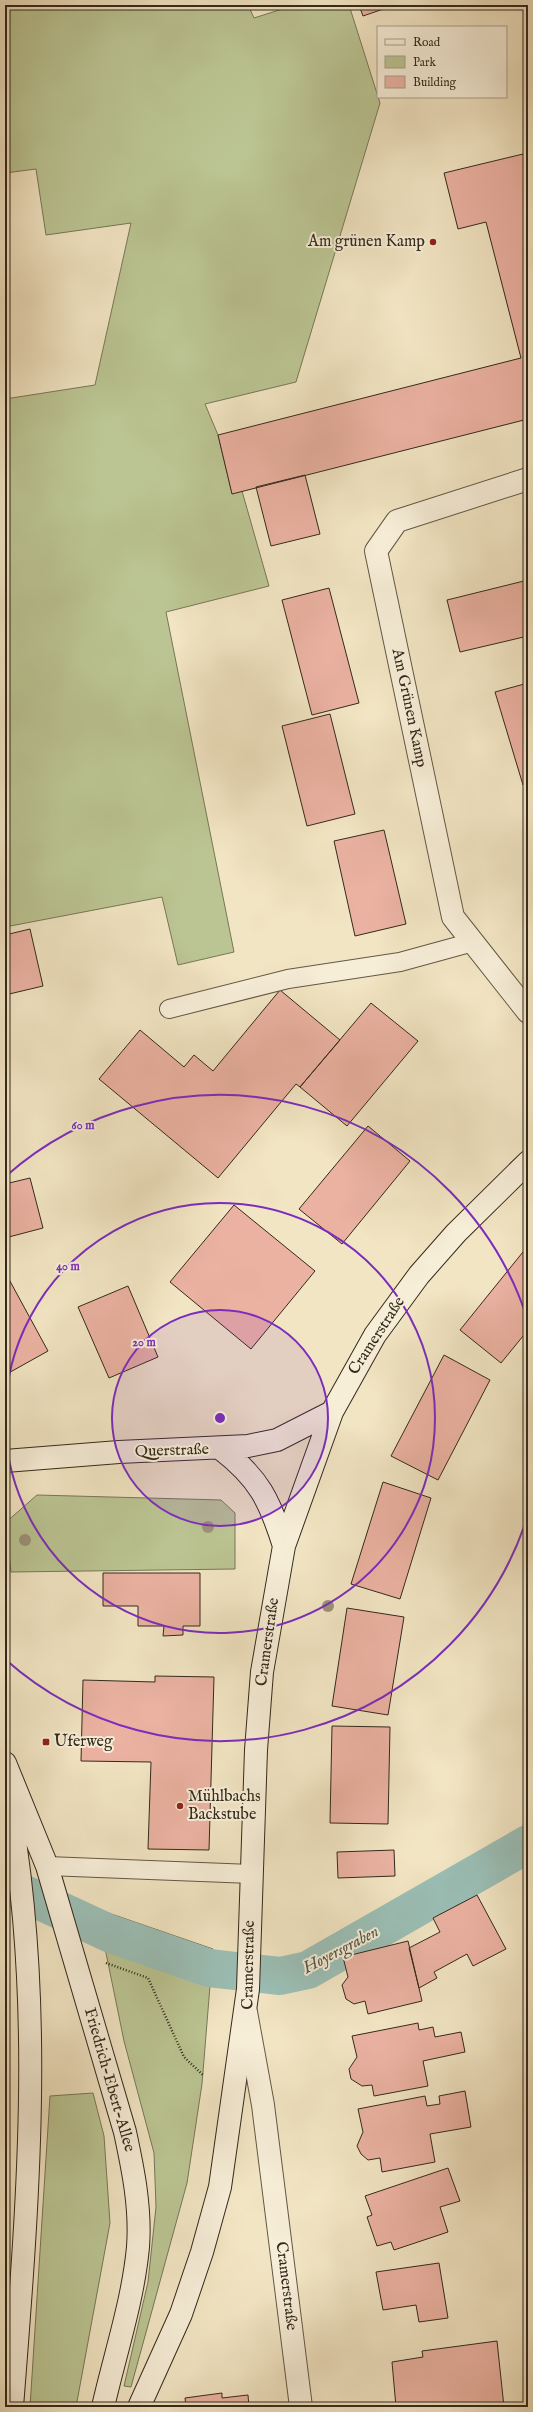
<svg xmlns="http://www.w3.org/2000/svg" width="533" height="2412" viewBox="0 0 533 2412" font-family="'IM FELL English',serif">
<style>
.green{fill:#bbc593;stroke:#777758}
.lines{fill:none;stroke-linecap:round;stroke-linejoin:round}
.canal{stroke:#9bbfb6;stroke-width:38}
.building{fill:#ebb2a2;stroke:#33291c}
.lane-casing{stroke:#635846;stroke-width:20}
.street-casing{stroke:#635846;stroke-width:24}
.secondary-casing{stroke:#33291c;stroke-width:24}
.path{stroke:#33291c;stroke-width:2.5;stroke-dasharray:1 2;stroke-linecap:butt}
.lane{stroke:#f7eed8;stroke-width:18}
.street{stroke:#f7eed8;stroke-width:22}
.secondary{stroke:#f7eed8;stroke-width:22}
.tree{fill:#9c9378}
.ring{fill:none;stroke:#7b2cbf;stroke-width:2}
.poi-dot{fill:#8f2418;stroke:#f7eed8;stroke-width:1.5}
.labels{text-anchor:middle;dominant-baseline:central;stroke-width:4;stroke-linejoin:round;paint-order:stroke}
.poi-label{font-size:16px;fill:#33291c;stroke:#f7eed8;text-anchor:start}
.street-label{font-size:16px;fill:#33291c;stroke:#f7eed8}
.water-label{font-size:17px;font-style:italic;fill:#52564a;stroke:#f7eed8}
.centre{fill:#7b2cbf;stroke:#f7eed8;stroke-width:2}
.ring-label{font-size:12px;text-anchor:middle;font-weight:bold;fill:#7b2cbf;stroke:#f7eed8;stroke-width:4;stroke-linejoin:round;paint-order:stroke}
</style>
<rect width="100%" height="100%" fill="#f2e5c3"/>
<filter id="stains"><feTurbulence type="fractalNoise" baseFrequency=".005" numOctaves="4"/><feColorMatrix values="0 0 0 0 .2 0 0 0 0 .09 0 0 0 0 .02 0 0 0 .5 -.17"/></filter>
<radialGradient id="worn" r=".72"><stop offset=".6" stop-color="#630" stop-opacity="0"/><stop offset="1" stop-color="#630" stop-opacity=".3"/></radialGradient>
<path class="green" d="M5,5H248L254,18L295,5H349L380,103L296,382L205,404L218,435L232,493L242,491L269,586L166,612L234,952L178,965L162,897L5,927V399L95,385L131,223L46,235L36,169L5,173Z
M37,1495L221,1500L235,1513V1569L11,1572L5,1523Z
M97,1909L213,1949L202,2084L187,2183L131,2387L124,2386L148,2282L156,2207L154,2153L124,2041Z
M93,2093L104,2136L110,2223L76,2407H30L50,2096Z"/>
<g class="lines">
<path class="canal" d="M5,1885L111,1934L209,1968L280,1976L308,1970L528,1844"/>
</g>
<path class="building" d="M359,5H395L363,16Z
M523,154L528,173V419L232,494L218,435L521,358L486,222L458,229L444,173Z
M305,475L320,534L271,546L256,487Z
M528,580V636L460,652L447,600Z
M329,588L359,703L312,715L282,600Z
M528,683V784L523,785L495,692Z
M330,714L355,814L307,826L282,726Z
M384,830L406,924L355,936L334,841Z
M30,929L43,986L5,995V935Z
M280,990L340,1040L300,1087L296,1084L218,1178L99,1079L140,1030L184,1067L194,1055L213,1071Z
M371,1003L418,1041L347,1126L300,1087Z
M368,1126L410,1161L342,1244L299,1209Z
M30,1178L43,1228L5,1238V1184Z
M234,1205L315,1271L251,1349L170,1282Z
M527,1247L528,1330L501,1363L460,1330Z
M5,1272L48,1351L5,1375Z
M128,1286L158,1357L109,1378L78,1307Z
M444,1355L490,1380L438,1480L391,1456Z
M383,1482L431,1498L400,1599L351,1584Z
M103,1573H200V1626H183V1635L163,1636L164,1626H138V1606H103Z
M347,1608L404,1617L388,1715L332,1706Z
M155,1676L214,1677L209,1850L148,1849L151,1762L81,1761L83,1680L155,1682Z
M332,1726L390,1727L388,1824L330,1823Z
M394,1850L395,1876L338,1878L337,1852Z
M477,1895L506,1949L473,1966L467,1954L434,1972L437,1978L419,1988L409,1948L440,1932L433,1918Z
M408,1941L422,2001L368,2014L365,2001L354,2004L346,1999L342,1985L348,1977L343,1957Z
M418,2023L419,2030L433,2027L435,2037L461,2032L465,2052L423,2061L428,2086L374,2096L372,2085L362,2086L351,2079L349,2069L357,2057L352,2036Z
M465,2091L471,2127L430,2134L435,2162L382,2172L380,2158L368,2160L361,2154L357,2146L363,2132L358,2109L425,2096L427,2106L440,2104L439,2096Z
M448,2168L460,2201L440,2207L448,2232L394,2250L391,2242L377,2246L367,2217L372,2215L365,2196Z
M439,2263L448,2318L419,2322L416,2305L383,2310L376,2272Z
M497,2341L504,2407H396L392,2362L423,2357L422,2351Z
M222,2393V2398L248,2395L249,2407H186L185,2398Z"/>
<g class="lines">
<g class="lane-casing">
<path id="lane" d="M169,1009L288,979L400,962L473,942
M47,1866L252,1874"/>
</g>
<g class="street-casing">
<path id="street" d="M528,479L397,521L376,551L453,917L528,1012
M246,2012L263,2105L301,2407"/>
</g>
<g class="secondary-casing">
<path id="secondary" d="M221,1449C259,1478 270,1501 284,1546
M5,1461L119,1452L248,1446L277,1440L332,1412
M5,1763L47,1866L125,2132C133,2169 141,2208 138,2247C133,2301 115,2354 103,2407
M6,1789C46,1993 28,2202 12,2407
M139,2407L181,2314L202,2252L220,2187L248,1989L256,1750L262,1672L284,1546L332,1412L375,1335L419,1275L456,1233L528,1162"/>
</g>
<path class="path" d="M106,1963L148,1978L184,2057L204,2076"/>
<use href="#lane" class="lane"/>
<use href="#street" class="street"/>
<use href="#secondary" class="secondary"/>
</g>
<g class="tree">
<circle cx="208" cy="1527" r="6"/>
<circle cx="25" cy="1540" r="6"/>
<circle cx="328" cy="1606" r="6"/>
</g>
<circle cx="220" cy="1418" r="108" fill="#7b2cbf" fill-opacity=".12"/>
<g class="ring">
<circle cx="220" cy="1418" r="108"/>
<path d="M5 1416A215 215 0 1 1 5 1420"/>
<path d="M527 1518A323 323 0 0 1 6 1660M6 1176A323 323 0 0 1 527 1318"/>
</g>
<g class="poi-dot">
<circle cx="433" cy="242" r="4"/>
<rect x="42" y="1738" width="8" height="8" rx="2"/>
<circle cx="180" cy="1806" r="4"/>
</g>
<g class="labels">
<g class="poi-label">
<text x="425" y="242" text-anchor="end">Am grünen Kamp</text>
<text x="54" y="1742">Uferweg</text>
<text x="188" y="1797">Mühlbachs<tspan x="188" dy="18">Backstube</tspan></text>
</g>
<g class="street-label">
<text transform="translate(409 708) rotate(78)">Am Grünen Kamp</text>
<text transform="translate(377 1336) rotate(-57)">Cramerstraße</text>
<text transform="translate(172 1451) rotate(-2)">Querstraße</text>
<text transform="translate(268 1642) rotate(-82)">Cramerstraße</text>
<text transform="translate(249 1965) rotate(-89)">Cramerstraße</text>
<text transform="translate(109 2080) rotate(74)">Friedrich-Ebert-Allee</text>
<text transform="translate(286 2286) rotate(83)">Cramerstraße</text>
</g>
<g class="water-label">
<text transform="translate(341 1950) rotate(-28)">Hoyersgraben</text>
</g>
</g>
<circle cx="220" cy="1418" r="6" class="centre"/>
<g class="ring-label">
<text x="83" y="1129">60 m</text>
<text x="68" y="1270">40 m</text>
<text x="144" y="1346">20 m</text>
</g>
<rect width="533" height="2412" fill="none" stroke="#f2e5c3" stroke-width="20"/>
<rect x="6" y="6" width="521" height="2400" fill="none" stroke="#33291c" stroke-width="2"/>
<rect x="10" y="10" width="513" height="2392" fill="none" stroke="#33291c"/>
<rect x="377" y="26" width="130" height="72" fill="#f7eed8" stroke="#a99f8d"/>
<rect x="385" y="39" width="20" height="6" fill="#f7eed8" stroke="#a99f8d"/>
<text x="413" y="46" font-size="12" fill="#33291c">Road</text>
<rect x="385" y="56" width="20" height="12" fill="#bbc593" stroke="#a99f8d"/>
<text x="413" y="66" font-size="12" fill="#33291c">Park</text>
<rect x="385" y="76" width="20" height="12" fill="#ebb2a2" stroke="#a99f8d"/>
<text x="413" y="86" font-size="12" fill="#33291c">Building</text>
<rect width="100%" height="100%" filter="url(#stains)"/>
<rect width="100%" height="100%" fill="url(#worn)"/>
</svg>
